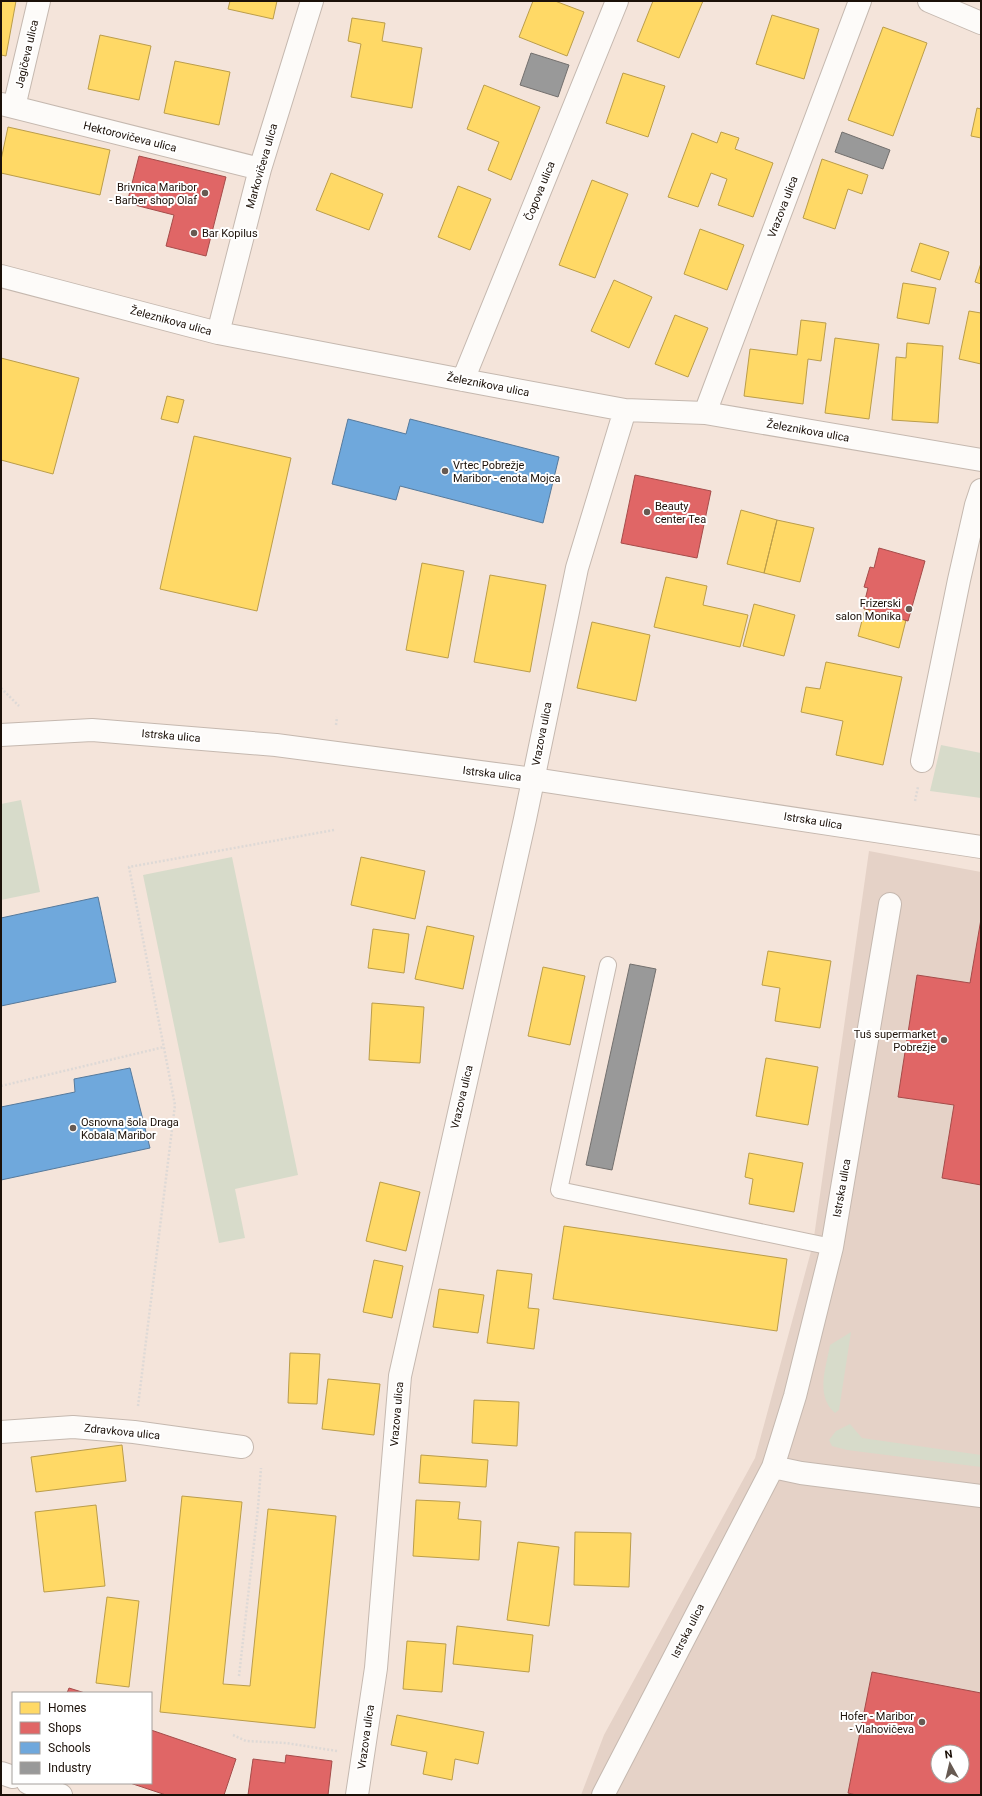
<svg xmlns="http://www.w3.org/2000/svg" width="982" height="1796" viewBox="0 0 982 1796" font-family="Roboto,sans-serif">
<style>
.commercial{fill:#e5d2c7;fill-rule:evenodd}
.green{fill:#d7dbca}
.homes{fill:#ffd966;stroke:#bb9d4a}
.shops{fill:#e06666;stroke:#a54c4a;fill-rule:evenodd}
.schools{fill:#6fa8dc;stroke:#567a9c}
.industry{fill:#999;stroke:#73706e}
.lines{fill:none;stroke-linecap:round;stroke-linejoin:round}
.service-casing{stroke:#c5b8af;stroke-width:18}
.minor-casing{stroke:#c5b8af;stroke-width:24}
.tertiary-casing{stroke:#c5b8af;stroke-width:24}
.path{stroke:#ded9d6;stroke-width:2.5;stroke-dasharray:2 2;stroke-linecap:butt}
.service{stroke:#fdfbf9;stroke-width:16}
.minor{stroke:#fdfbf9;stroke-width:22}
.tertiary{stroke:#fdfbf9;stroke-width:22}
.poi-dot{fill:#675a52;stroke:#fff;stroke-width:1.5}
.labels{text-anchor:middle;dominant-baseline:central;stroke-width:4;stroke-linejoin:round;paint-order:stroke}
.street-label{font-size:11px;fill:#1b1008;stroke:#fff}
.poi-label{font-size:11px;fill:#1b1008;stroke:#fff;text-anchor:end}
</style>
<rect width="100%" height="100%" fill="#f4e4da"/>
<path class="commercial" d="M869,851L981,872V1795H581L604,1735L755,1458L813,1244ZM938,1752H962V1776H938Z"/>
<path class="green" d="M941,745L981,753V798L930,791Z
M21,800L40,892L1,900V804Z
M232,857L298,1175L235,1189L245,1238L219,1243L143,875Z
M851,1332L839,1410L835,1413C815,1396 826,1368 830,1345Z
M850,1424L862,1438L981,1455V1467L847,1450L832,1446L829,1440L836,1431Z"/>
<path class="homes" d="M1,1H16L6,56L1,55Z
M230,1H277L273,19L228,9Z
M533,1H555L584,12L567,56L519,37Z
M653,1H703L679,58L637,41Z
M772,15L819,29L804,79L756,64Z
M352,18L385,23L382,41L422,48L412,108L351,97L361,44L348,41Z
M883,27L927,43L893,136L848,120Z
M100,35L151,46L139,100L88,89Z
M175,61L230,72L219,125L164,113Z
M623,73L665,86L648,137L606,123Z
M484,85L540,107L511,180L488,170L499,142L467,129Z
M977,108L981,109V138L971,136Z
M8,127L110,150L100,195L1,173V160Z
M721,132L739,138L735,149L773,163L753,217L718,205L727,179L711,173L698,207L668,197L692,133L717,143Z
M822,159L868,175L862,194L848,189L835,229L803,218Z
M331,173L383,194L369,230L316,210Z
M592,180L628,194L595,278L559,265Z
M458,186L491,199L470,250L438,237Z
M700,229L744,245L727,290L684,274Z
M920,243L949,252L940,280L911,271Z
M981,263V284L975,282Z
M614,280L652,297L629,348L591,331Z
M903,283L936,288L929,324L897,318Z
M969,311L981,313V364L959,359Z
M675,315L708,328L688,377L655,364Z
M801,320L826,323L821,361L808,359L803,404L744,396L750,349L797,355Z
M835,338L879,344L869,419L825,413Z
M907,343L943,346L938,423L892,420L896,357L906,358Z
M1,358L79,378L53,474L1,460Z
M167,396L184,400L178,423L161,419Z
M194,436L291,458L257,611L160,589Z
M741,510L777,520L764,573L727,564Z
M777,520L814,528L800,582L764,573Z
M422,563L464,571L448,658L406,650Z
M490,575L546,585L530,672L474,662Z
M666,577L707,586L703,605L748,615L740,647L654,627Z
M754,604L795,615L784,656L743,646Z
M865,609L906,620L899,648L858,636Z
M592,622L650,635L636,701L577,688Z
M826,662L902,677L883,765L836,755L843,721L801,712L806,687L820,689Z
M361,857L425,871L415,919L351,905Z
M427,926L474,936L463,989L415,979Z
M373,929L409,934L404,973L368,968Z
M768,951L831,961L820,1028L775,1021L780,988L762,985Z
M543,967L585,976L570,1045L528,1036Z
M372,1003L424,1007L420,1063L369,1060Z
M766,1058L818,1067L808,1125L756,1116Z
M749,1153L803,1163L794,1212L749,1204L753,1179L745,1177Z
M380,1182L420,1192L406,1251L366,1241Z
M564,1226L787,1259L777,1331L553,1299Z
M374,1260L403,1266L392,1318L363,1312Z
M497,1270L532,1274L528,1308L539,1309L534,1349L487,1343Z
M439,1289L484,1295L478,1333L433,1327Z
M290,1353L320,1354L317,1404L288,1403Z
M328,1379L380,1384L374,1435L322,1429Z
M474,1400L519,1402L517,1446L472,1443Z
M122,1445L126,1481L36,1492L31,1457Z
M421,1455L488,1460L486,1487L419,1483Z
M182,1496L242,1502L223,1684L250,1686L268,1509L336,1516L315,1728L160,1712Z
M416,1500L460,1502L458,1519L481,1521L479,1560L413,1556Z
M96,1505L105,1586L44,1592L35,1512Z
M575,1532L631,1533L629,1587L574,1585Z
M518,1542L559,1547L549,1626L507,1620Z
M107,1597L139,1601L129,1687L96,1683Z
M457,1626L533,1635L529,1672L453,1664Z
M407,1641L446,1644L442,1692L403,1689Z
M397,1715L484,1732L478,1764L455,1759L452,1780L423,1774L427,1752L391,1745Z"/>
<path class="shops" d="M139,156L226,177L206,256L166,246L174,215L127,203Z
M635,475L711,491L697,558L621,543Z
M879,548L925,561L908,621L863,608L868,588L864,587L870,567L874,568Z
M981,919V1185L942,1178L954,1105L898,1097L917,975L970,983Z
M872,1672L981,1693V1795H856L848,1793ZM938,1752H962V1776H938Z
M69,1688L85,1693H67Z
M151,1730L236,1759L224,1795H166L130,1783H151Z
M286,1755L332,1761L328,1795H248L253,1759L285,1763Z"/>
<path class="schools" d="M348,419L406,434L410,419L559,457L543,523L400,486L396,500L332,484Z
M98,897L116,982L1,1006V918Z
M130,1068L150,1148L1,1180V1107L75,1092L74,1079Z"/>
<path class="industry" d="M531,53L569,65L558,97L520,85Z
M842,132L890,150L883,169L835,152Z
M630,964L656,969L612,1170L586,1165Z"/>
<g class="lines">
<g class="service-casing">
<path id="service" d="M608,965L559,1190L832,1247"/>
</g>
<g class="minor-casing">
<path id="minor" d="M929,1L981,23
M1,104L260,169
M14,107L39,1
M1,276L218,333L463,380L625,410L705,413L981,460
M218,333L260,169L312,1
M463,380L617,1
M705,413L860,1
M922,761L959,580L976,505L981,490
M1,1432L73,1427L134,1432L242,1447
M773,1467L801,1473L981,1496
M357,1795L376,1668L400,1376L525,819L577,568L625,410
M603,1795L773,1467L795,1396L832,1247L890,904"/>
</g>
<g class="tertiary-casing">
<path id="tertiary" d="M1,735L92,730L276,745L533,779L981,847
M1,1773L13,1777
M28,1783L61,1795"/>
</g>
<path class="path" d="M1,688L19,706
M336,725L337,717
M915,801L918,787
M1,1086L164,1047
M138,1406L175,1105L129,867L334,830
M239,1676L258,1508L261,1468
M233,1735L246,1741L286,1743L337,1751"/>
<use href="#service" class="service"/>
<use href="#minor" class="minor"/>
<use href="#tertiary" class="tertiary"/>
</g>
<g class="poi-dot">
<circle cx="205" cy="193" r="4"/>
<circle cx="194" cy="233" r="4"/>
<circle cx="445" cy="471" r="4"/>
<circle cx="647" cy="512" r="4"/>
<circle cx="909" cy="609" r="4"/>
<circle cx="944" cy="1040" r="4"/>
<circle cx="73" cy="1128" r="4"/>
<circle cx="922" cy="1722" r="4"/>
</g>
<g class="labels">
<g class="street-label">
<text transform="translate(27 54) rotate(-77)">Jagičeva ulica</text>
<text transform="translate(130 137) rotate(14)">Hektorovičeva ulica</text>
<text transform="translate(262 166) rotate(-74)">Markovičeva ulica</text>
<text transform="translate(540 191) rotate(-68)">Čopova ulica</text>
<text transform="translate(783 207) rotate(-69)">Vrazova ulica</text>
<text transform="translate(171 321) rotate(15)">Železnikova ulica</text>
<text transform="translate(488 385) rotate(11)">Železnikova ulica</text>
<text transform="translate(808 431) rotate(10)">Železnikova ulica</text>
<text transform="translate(542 734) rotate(-79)">Vrazova ulica</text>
<text transform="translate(171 736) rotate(5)">Istrska ulica</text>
<text transform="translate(492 774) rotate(7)">Istrska ulica</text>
<text transform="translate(813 821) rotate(9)">Istrska ulica</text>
<text transform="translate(462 1097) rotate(-77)">Vrazova ulica</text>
<text transform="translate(842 1188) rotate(-80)">Istrska ulica</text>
<text transform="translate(397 1414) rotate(-85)">Vrazova ulica</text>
<text transform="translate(122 1432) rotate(6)">Zdravkova ulica</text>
<text transform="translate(688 1631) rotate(-63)">Istrska ulica</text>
<text transform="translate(366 1737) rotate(-82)">Vrazova ulica</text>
</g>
<g class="poi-label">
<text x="197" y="187">Brivnica Maribor<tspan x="197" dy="13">- Barber shop Olaf</tspan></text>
<text x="202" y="233" text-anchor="start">Bar Kopilus</text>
<text x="453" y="465" text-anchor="start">Vrtec Pobrežje<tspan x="453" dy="13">Maribor - enota Mojca</tspan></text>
<text x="655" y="506" text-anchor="start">Beauty<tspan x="655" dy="13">center Tea</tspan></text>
<text x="901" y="603">Frizerski<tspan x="901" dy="13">salon Monika</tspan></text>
<text x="936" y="1034">Tuš supermarket<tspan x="936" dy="13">Pobrežje</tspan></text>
<text x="81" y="1122" text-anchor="start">Osnovna šola Draga<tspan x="81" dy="13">Kobala Maribor</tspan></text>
<text x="914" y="1716">Hofer - Maribor<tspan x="914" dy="13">- Vlahovičeva</tspan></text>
</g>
</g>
<rect width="982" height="1796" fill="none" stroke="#1b1008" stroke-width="4"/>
<rect x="12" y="1692" width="140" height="92" fill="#ffffff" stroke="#a49f9c"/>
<rect x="20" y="1702" width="20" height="12" fill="#ffd966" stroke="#a49f9c"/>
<text x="48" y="1712" font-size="12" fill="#1b1008">Homes</text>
<rect x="20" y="1722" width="20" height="12" fill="#e06666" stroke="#a49f9c"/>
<text x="48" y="1732" font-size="12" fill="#1b1008">Shops</text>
<rect x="20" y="1742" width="20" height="12" fill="#6fa8dc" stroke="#a49f9c"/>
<text x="48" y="1752" font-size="12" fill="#1b1008">Schools</text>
<rect x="20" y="1762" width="20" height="12" fill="#999999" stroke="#a49f9c"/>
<text x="48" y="1772" font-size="12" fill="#1b1008">Industry</text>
<g transform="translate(950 1764) rotate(352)"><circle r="19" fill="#ffffff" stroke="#a49f9c"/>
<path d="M0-3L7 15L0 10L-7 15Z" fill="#675a52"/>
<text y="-6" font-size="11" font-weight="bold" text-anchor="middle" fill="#1b1008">N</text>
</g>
</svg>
